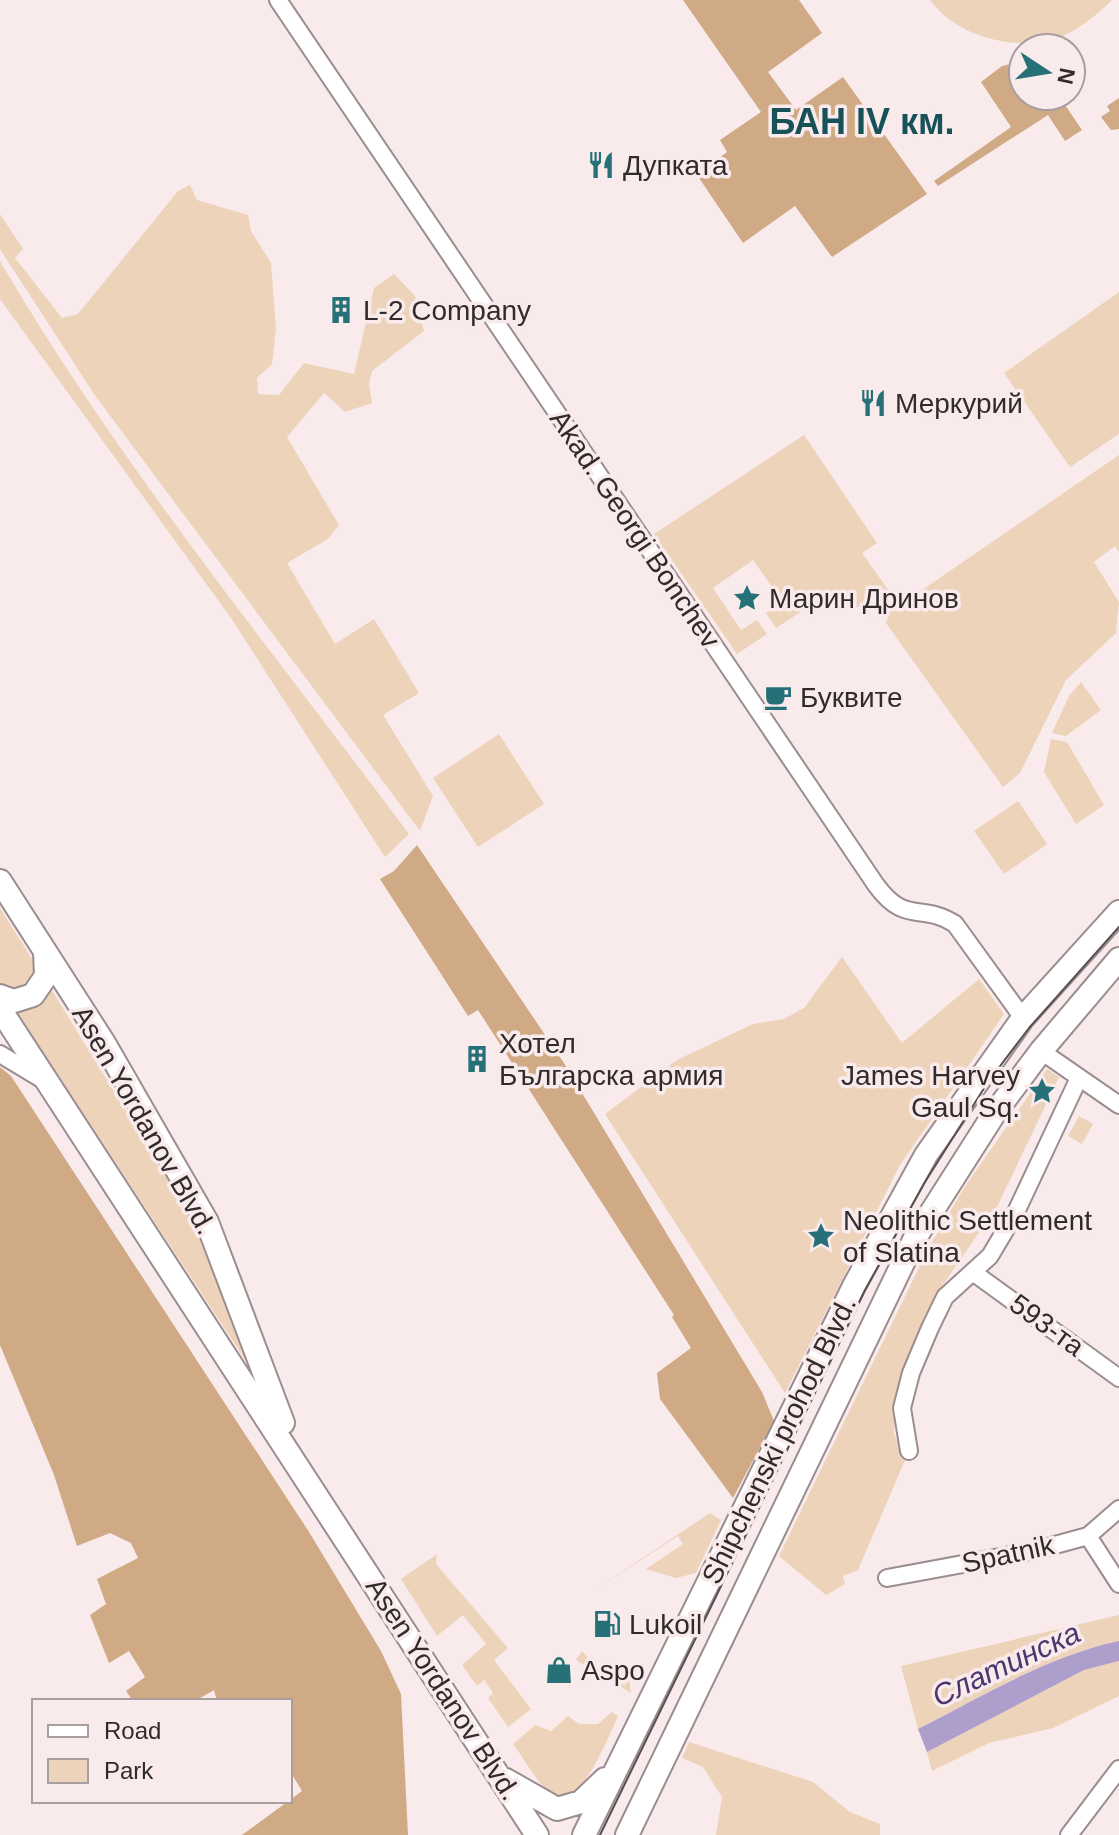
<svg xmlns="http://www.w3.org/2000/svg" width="1119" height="1835" viewBox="0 0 1119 1835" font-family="Helvetica,sans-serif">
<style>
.green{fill:#edd3b9}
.forest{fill:#cfaa84}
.water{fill:#ae9ecb}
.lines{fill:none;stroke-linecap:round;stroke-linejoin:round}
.minor-casing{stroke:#9b8d8f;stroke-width:20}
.major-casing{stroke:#9b8d8f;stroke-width:26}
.minor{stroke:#fff;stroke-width:16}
.major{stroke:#fff;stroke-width:22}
.tram{stroke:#574f51;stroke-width:2}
.labels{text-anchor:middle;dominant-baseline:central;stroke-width:7;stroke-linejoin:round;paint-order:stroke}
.poi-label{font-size:28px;fill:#312b2c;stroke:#f9eaec;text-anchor:start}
.street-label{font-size:28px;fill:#312b2c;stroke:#f9eaec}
.water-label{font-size:30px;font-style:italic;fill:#4d366f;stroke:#f9eaec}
.district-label{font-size:36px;font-weight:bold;fill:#175259;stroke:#f9eaec}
</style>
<rect width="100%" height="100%" fill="#f9eaec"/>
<path class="green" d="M930,0H1112C1096,16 1076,32 1055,39C1012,51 956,36 930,0Z
M190,185L197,200L248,215L251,231L271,263L276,328L272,364L257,378L258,394L279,395L304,363L354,374L374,288L394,274L415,296L424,331L372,371L369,384L372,403L345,412L324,393L287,437L339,525L328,539L287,563L335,644L374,619L419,693L383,715L433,796L420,831L96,397L0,249V214L23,249L15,258L62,318L78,314L178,191Z
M0,261C118,463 269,646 409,834L385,857L231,618L0,299Z
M1119,292V434L1070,467L1004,373Z
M804,435L877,543L862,553L889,591L869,604L837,612L822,598L776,628L766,613L782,601L753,560L713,588L741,630L757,620L767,634L737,654L654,534Z
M1119,455V552L1115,546L1094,562L1119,602L1116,633L1066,680L1020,773L1003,787L886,623L890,612Z
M1081,682L1101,710L1066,736L1052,733L1069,696Z
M499,734L544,804L478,847L433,778Z
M1051,739L1067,742L1104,805L1076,824L1044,772Z
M1018,801L1047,844L1004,874L974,831Z
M0,908L34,962L35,981L19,992L0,984Z
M842,957L902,1043L979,979L1004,1014L900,1165L785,1393L605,1114L677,1060L753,1024L784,1019L804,1008Z
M51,989L190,1215L248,1364L15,1009L42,1000Z
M1047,1069L1059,1077L998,1205L942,1286L908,1356L895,1408L894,1434L905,1460L858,1570L843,1576L845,1584L826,1595L779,1556L929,1247L964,1188Z
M1079,1116L1093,1124L1082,1144L1068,1136Z
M710,1513L721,1520L696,1573L676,1578L646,1569L683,1544L678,1536L595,1590Z
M437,1554L436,1564L508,1648L494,1660L531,1709L508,1727L488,1698L493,1693L484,1680L477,1686L462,1665L486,1644L463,1615L437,1636L401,1579Z
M1119,1615V1641C1047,1656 983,1696 918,1729L901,1666Z
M582,1651L604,1675L626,1670L623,1684L625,1686L628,1670L631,1693L576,1660Z
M1119,1661V1696L1053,1728L989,1743L932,1771L927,1752L1084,1670Z
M612,1712L618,1716C608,1736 578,1822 546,1790C534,1777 524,1759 513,1744L535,1725L551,1731L568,1716L579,1724H598Z
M689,1742L813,1782L850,1812L880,1824V1835H716L722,1797L703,1767L682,1758Z"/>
<path class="forest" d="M683,0H799L822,33L768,72L796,110L843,77L927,194L832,257L795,206L743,243L697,175L727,152L720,140L761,112Z
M1015,63L1023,67L1014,78L1023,96L1031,102L1039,96H1059L1082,130L1065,141L1048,115L938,186L934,181L1011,127L981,82L1002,66Z
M1119,98V129L1111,130L1101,117L1110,111L1107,106Z
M417,845L564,1063L762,1392L774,1421L733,1498L660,1399L657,1373L691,1348L672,1317L674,1315L478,1010L468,1016L380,879L394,871Z
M0,1067L11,1076L309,1532L381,1651L401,1694L408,1835H242L302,1791L290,1771V1701H217L214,1690L195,1701H133L126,1691L145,1677L129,1651L109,1663L90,1615L106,1604L97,1579L138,1558L131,1543L110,1533L77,1546L54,1475L0,1345Z"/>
<path class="water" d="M1119,1641V1661L1084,1670L927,1752L918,1729C983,1696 1048,1656 1119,1641Z"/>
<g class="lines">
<g class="minor-casing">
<path id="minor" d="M278,0L876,885C906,926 921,902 955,924L1023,1018
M1041,1051L1119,1105
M0,1054L43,1080
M974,1273L1119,1378
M909,1451L902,1408L911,1373L930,1328L945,1297L990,1256L1016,1212L1078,1080
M1088,1536L1119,1584
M887,1578L1033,1551L1088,1536L1119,1509
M1069,1835L1119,1769"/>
</g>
<g class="major-casing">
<path id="major" d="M0,881L104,1043L207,1222L283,1423
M0,996L14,1001L33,995L46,976L45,952
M0,1009L537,1835
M506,1780L557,1809L581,1802L605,1779
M584,1835L854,1286L926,1155L1023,1018L1119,912
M627,1835L915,1238L994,1114L1041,1051L1119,959"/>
</g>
<use href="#minor" class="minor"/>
<use href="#major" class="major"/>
<path class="tram" d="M600,1835L865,1290L925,1182L988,1082L1029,1028L1119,927"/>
</g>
<defs>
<g id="restaurant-bare" transform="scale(2.16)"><path d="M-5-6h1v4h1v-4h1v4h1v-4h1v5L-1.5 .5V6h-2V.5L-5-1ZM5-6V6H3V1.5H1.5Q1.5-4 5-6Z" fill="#267078" stroke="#f9eaec" stroke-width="2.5" paint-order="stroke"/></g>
<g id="building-bare" transform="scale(2.16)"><path d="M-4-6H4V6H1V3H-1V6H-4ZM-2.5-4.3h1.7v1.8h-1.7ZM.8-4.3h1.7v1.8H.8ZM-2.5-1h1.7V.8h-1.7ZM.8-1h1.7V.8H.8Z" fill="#267078" stroke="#f9eaec" stroke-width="2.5" paint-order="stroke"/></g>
<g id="sight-bare" transform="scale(2.16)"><path d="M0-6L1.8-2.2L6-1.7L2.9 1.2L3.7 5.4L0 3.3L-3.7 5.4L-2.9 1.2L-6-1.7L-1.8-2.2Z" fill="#267078" stroke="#f9eaec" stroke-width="2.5" paint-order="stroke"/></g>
<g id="cafe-bare" transform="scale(2.16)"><path d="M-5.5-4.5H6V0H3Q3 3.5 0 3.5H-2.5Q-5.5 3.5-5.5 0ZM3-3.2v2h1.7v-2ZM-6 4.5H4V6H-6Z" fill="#267078" stroke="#f9eaec" stroke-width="2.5" paint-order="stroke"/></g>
<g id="fuel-bare" transform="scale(2.16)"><path d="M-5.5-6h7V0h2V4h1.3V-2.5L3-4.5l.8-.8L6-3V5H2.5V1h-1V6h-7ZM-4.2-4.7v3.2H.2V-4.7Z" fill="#267078" stroke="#f9eaec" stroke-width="2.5" paint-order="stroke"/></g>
<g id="shop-bare" transform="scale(2.16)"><path d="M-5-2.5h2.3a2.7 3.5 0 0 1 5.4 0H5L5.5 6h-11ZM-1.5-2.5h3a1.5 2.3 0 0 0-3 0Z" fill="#267078" stroke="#f9eaec" stroke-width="2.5" paint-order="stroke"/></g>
</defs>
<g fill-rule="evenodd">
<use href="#restaurant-bare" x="601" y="165"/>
<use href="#building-bare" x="341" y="310"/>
<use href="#restaurant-bare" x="873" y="403"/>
<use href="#sight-bare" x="747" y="598"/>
<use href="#cafe-bare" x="778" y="697"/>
<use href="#building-bare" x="477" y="1059"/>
<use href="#sight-bare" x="1042" y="1091"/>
<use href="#sight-bare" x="821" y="1236"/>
<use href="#fuel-bare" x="607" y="1624"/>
<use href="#shop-bare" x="559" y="1670"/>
</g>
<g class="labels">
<g class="poi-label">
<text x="623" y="165">Дупката</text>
<text x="363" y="310">L-2 Company</text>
<text x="895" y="403">Меркурий</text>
<text x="769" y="598">Марин Дринов</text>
<text x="800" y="697">Буквите</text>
<text x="499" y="1043">Хотел<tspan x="499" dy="32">Българска армия</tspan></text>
<text x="1020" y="1075" text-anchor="end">James Harvey<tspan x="1020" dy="32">Gaul Sq.</tspan></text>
<text x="843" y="1220">Neolithic Settlement<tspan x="843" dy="32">of Slatina</tspan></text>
<text x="629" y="1624">Lukoil</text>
<text x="581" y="1670">Aspo</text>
</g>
<g class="street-label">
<text transform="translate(635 529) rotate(56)">Akad. Georgi Bonchev</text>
<text transform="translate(144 1120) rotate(60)">Asen Yordanov Blvd.</text>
<text transform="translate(1047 1325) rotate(36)">593-та</text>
<text transform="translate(779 1440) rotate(-64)">Shipchenski prohod Blvd.</text>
<text transform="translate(1008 1554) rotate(-12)">Spatnik</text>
<text transform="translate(443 1689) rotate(57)">Asen Yordanov Blvd.</text>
</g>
<g class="water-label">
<text transform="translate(1006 1664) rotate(-25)">Слатинска</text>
</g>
<g class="district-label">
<text x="862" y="121">БАН IV км.</text>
</g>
</g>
<rect x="32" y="1699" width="260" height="104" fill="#f9eaec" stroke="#a99e9f" stroke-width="2"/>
<rect x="48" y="1725" width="40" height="12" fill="#ffffff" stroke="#a99e9f" stroke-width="2"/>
<text x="104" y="1739" font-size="24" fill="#312b2c">Road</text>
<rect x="48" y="1759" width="40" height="24" fill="#edd3b9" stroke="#a99e9f" stroke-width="2"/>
<text x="104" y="1779" font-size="24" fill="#312b2c">Park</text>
<g transform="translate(1047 72) rotate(102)"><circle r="38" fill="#f9eaec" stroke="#a99e9f" stroke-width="2"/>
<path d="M0-6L14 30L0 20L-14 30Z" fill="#267078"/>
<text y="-12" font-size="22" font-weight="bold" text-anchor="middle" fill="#312b2c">N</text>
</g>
</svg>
